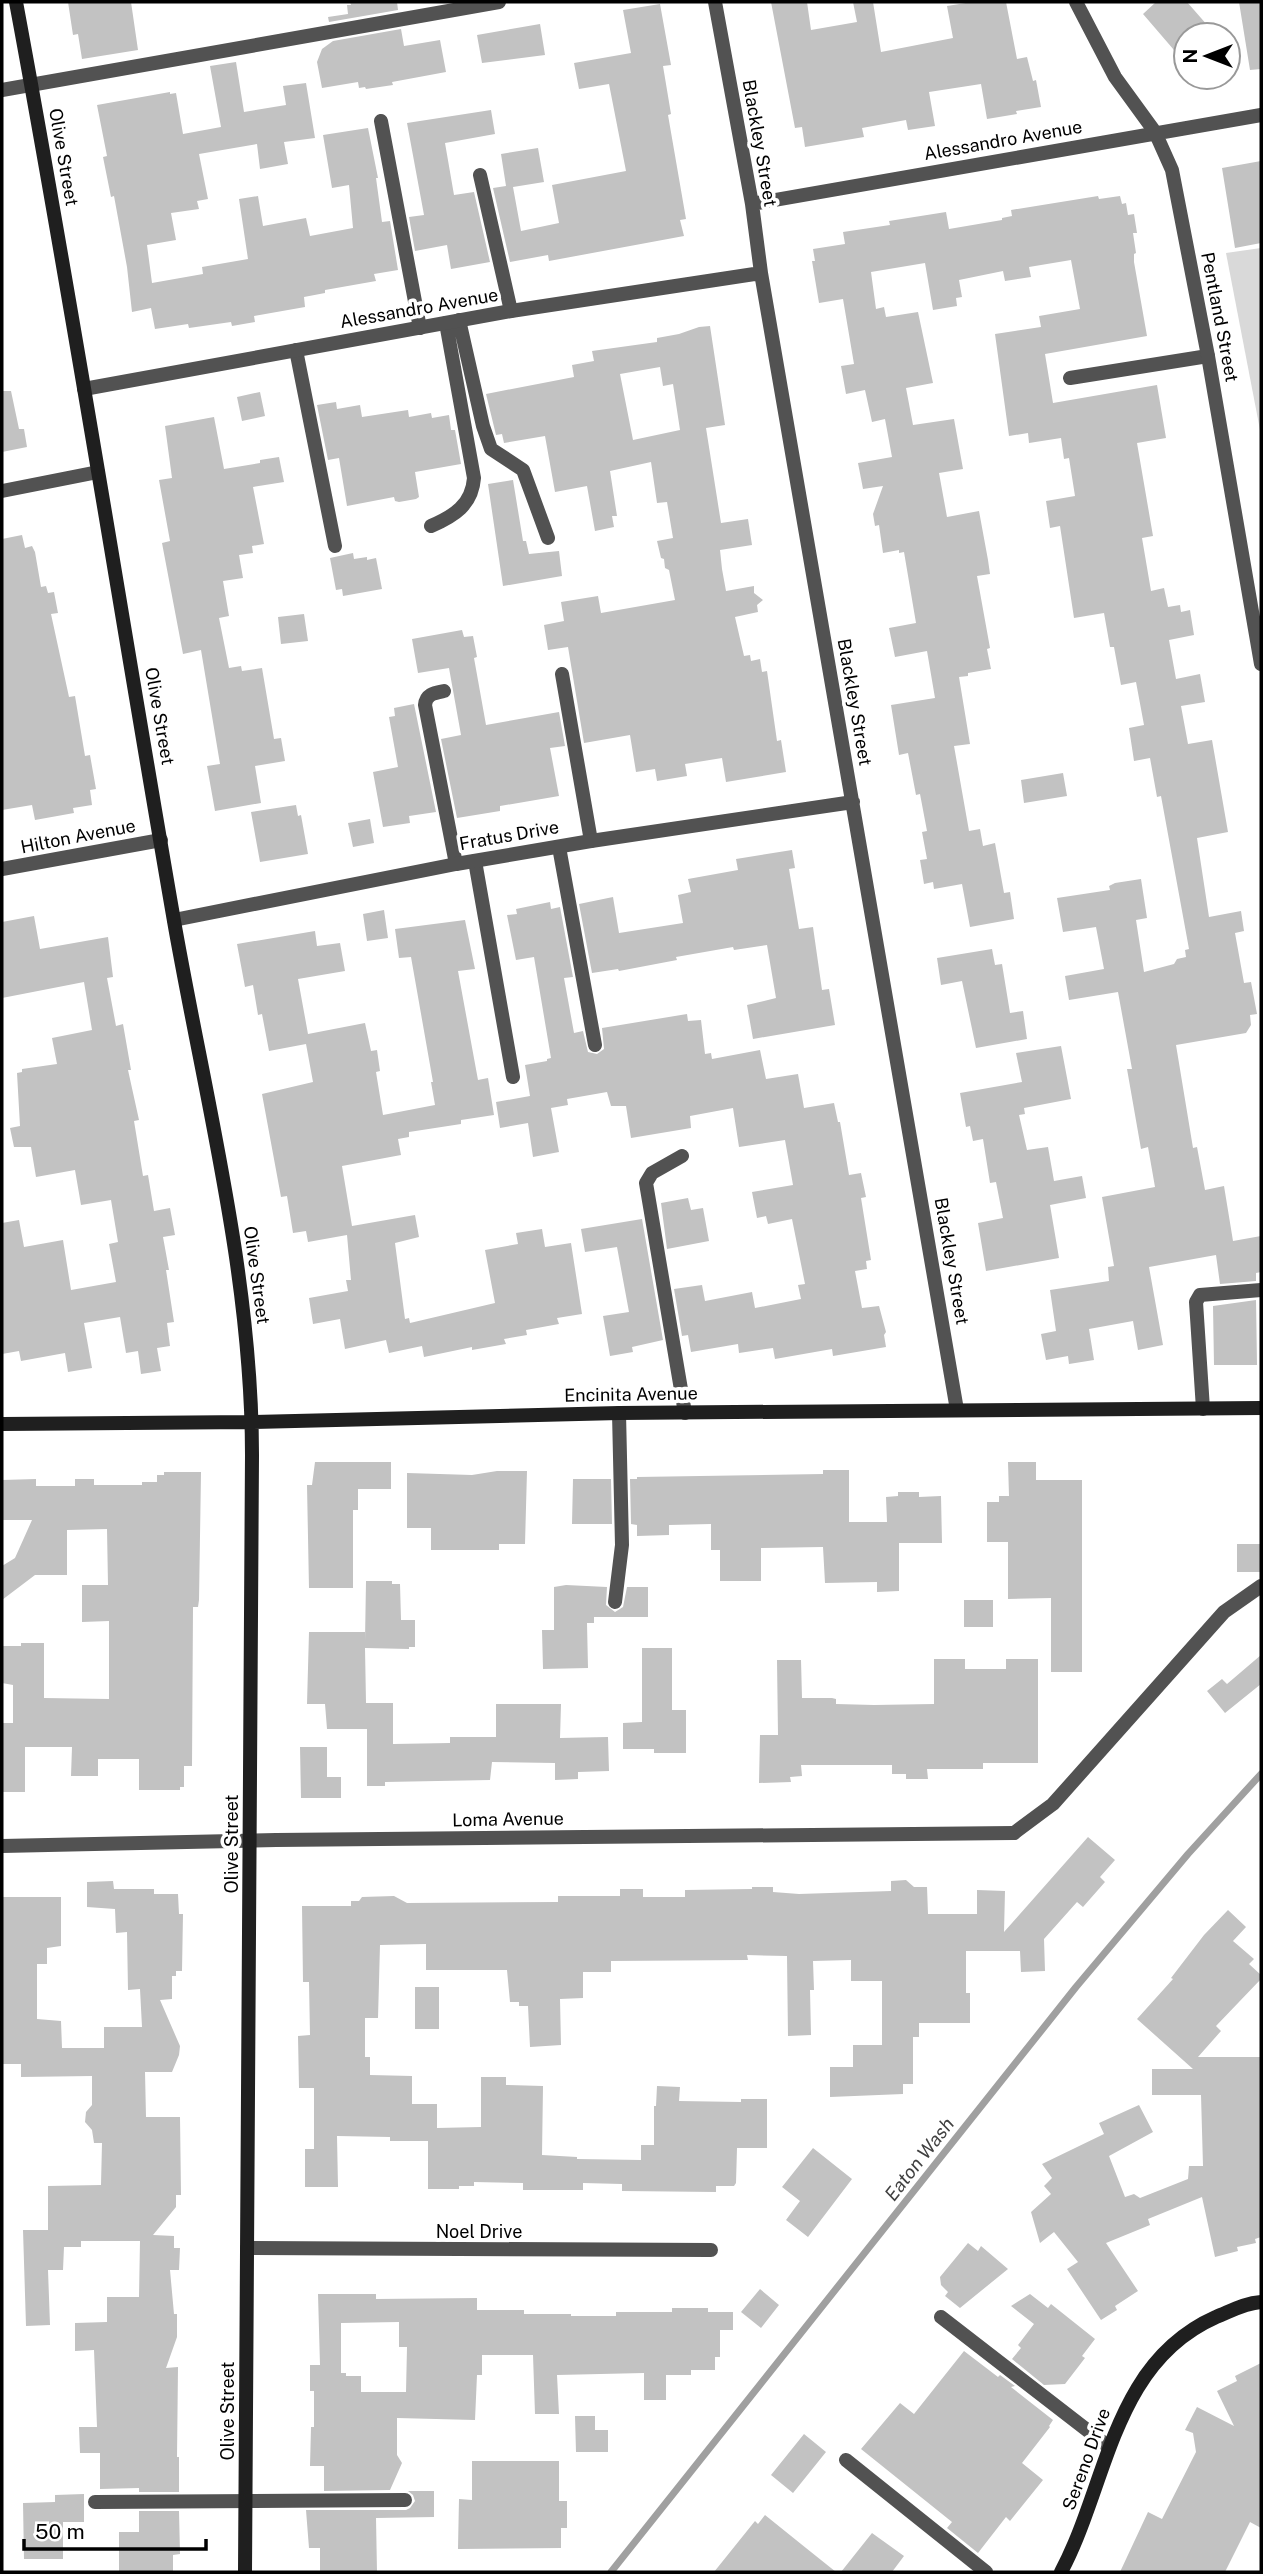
<svg xmlns="http://www.w3.org/2000/svg" width="1263" height="2574" viewBox="0 0 1263 2574" font-family="'Public Sans',sans-serif">
<style>
.green{fill:#d9d9d9}
.lines{fill:none;stroke-linecap:round;stroke-linejoin:round}
.stream{stroke:#a0a0a0;stroke-width:7}
.building{fill:#c2c2c2;fill-rule:evenodd}
.lane{stroke:#525252;stroke-width:14}
.street{stroke:#525252;stroke-width:14}
.secondary{stroke:#1f1f1f;stroke-width:14}
.labels{text-anchor:middle;dominant-baseline:central;stroke-width:7;stroke-linejoin:round;paint-order:stroke}
.street-label{font-size:18px;fill:#000;stroke:#fff}
.water-label{font-size:19px;font-style:italic;fill:#414141;stroke:#fff}
</style>
<rect width="100%" height="100%" fill="#fff"/>
<path class="green" d="M1261,248V435L1226,253Z"/>
<g class="lines">
<path class="stream" d="M611,2572L1076,1987L1188,1854L1261,1774"/>
</g>
<path class="building" d="M68,2H131L138,50L82,59L78,34L73,35Z
M350,2H397L398,10L329,22L328,17L348,14L347,5H351Z
M771,2H807L811,30L857,22L853,2H873L881,52L953,38L947,6L972,2H1006L1017,59L1027,57L1033,81L1036,80L1041,107L1016,111L1017,114L987,119L981,84L929,92L935,126L908,130L906,120L862,128L864,137L805,147L802,127L795,128Z
M1156,2H1187L1208,26L1198,35H1186V64L1143,14Z
M1239,2H1261V69L1250,70Z
M660,4L671,65L663,66L671,114L668,115L686,219L680,220L684,236L549,261L548,255L510,262L493,188L506,186L501,154L538,148L544,182L513,187L521,231L559,223L552,185L626,171L609,84L579,89L574,63L631,53L623,10Z
M540,24L545,55L482,63L477,35Z
M401,29L404,46L440,40L446,72L392,82L393,85L366,89L365,87L359,88L358,82L322,88L317,62L322,49L333,41Z
M236,62L244,112L286,105L283,86L306,83L315,138L284,142L288,164L260,169L257,144L199,154L208,199L197,201L199,209L171,213L176,240L147,245L152,283L203,274L202,267L248,259L239,199L258,196L263,226L306,218L310,236L353,228L349,185L332,188L323,135L368,128L378,178H376L382,222L390,221L398,270L374,274L376,281L325,290V293L304,297L305,307L254,316L255,322L232,326L231,322L189,328L188,324L155,329L151,308L132,312L127,267L114,196L111,197L103,157L107,156L97,105L170,92V94L176,93L183,134L221,127L210,66Z
M491,110L495,134L445,143L454,195L474,192L490,262L451,269L447,245L415,251L409,217L424,215L407,123Z
M1261,161V243L1235,248L1222,168Z
M1098,196L1099,199L1120,196L1122,204L1126,203L1128,215L1134,214L1137,233H1133L1136,253L1134,254V262L1147,336L1045,354L1053,403L1157,385L1166,438L1137,443L1153,536L1142,538L1151,591L1164,588L1168,607L1180,605L1181,612L1190,610L1194,635L1169,640L1176,679L1200,674L1205,702L1181,706L1188,744L1212,740L1228,832L1197,838L1209,917L1241,911L1244,931L1235,933L1244,983L1251,982L1257,1014L1250,1015L1251,1025L1246,1033L1176,1045L1193,1148L1197,1147L1205,1190L1224,1186L1233,1241L1261,1236V1272L1256,1273V1281L1220,1284L1216,1255L1149,1267L1163,1345L1138,1350L1133,1321L1089,1329L1094,1360L1069,1364L1068,1356L1046,1360L1041,1334L1056,1331L1050,1290L1109,1281L1108,1267L1114,1266L1102,1197L1155,1187L1148,1147L1141,1149L1127,1069H1132L1118,992L1069,1000L1065,976L1104,969L1096,927L1063,932L1057,898L1110,890L1109,886L1115,883L1141,879L1147,918L1136,920L1144,972L1174,964L1177,959L1186,957L1185,950L1189,949L1161,796L1157,797L1150,758L1134,761L1129,728L1144,725L1136,682L1121,685L1114,647H1110L1104,613L1074,618L1060,526L1050,528L1046,501L1075,496L1069,458L1064,459L1061,438L1029,443L1028,433L1009,436L995,334L1041,327L1039,316L1080,309L1071,260L1029,267L1031,277L1005,281L1003,271L959,280L962,297L956,298L957,306L933,310L925,263L871,272L876,309L884,307L886,317L918,312L933,383L906,388L913,425L954,419L963,469L939,473L947,517L979,511L988,560L990,574L977,576L990,648L987,649L991,669L968,673V676L959,677L970,744L954,746L969,831L980,829L983,846L995,843L1004,893L1010,892L1014,919L970,927L962,884L934,889L933,882L924,884L920,860L927,859L922,832L927,831L920,794L916,795L908,753L899,755L891,705L935,698L927,651L895,657L889,628L916,623L904,552L899,553V550L883,553L879,525L875,526L873,514L883,486L863,489L858,463L892,457L885,419L872,422L865,390L846,394L841,366L854,364L843,299L819,303L812,261H815L813,249L845,244L843,232L890,225L889,221L946,212L949,229L1002,220V218L1012,216L1011,210Z
M710,326L725,425L706,428L721,523L748,519L752,545L720,550L722,569L726,591L754,586V593L763,600L757,605L758,612L735,617L744,656L750,655L751,661L760,659L762,672L767,671L777,741L781,740L786,772L726,782L722,758L685,764L687,776L657,781L655,769L636,772L630,735L584,743L568,647L548,650L544,625L564,621L561,602L598,596L601,613L675,600L669,570L665,568L664,559L661,558L657,541L673,538L667,502L657,503L651,462L610,471L617,516H612L614,527L595,531L587,486L555,492L545,436L504,443L502,434L496,435L486,394L574,377L572,365L594,361L592,351L657,342V338L679,334L699,327ZM660,367L663,386L673,384L680,430L633,440L620,374Z
M2,391H11L19,429H24L27,447L2,452Z
M260,392L265,416L242,421L237,397Z
M336,402L337,409L360,405L362,417L408,410L409,417L431,413L432,418L449,415L451,430H455L461,464L415,472L419,497L416,499L399,502L395,501L394,497L347,506L339,458L328,460L317,405Z
M214,417L224,469L260,463V460L279,457L284,482L253,487L264,544L252,546L253,553L239,555L243,578L223,581L229,616L219,618L229,668L241,666L242,671L262,668L274,739L281,738L285,761L255,766L261,803L215,811L207,766L220,764L201,650L183,654L162,543L170,541L159,480L172,478L165,426Z
M513,480L523,541H526L529,554L559,551L562,576L503,586L488,484Z
M22,535L25,548L32,546L35,552L41,587L46,586L48,593L54,592L58,613L51,614L69,697L75,696L85,756L90,755L96,789L90,790L92,805L73,808L74,813L35,820L32,805L2,810V539Z
M353,553L354,559L367,557V560L376,558L382,589L343,596L342,589L336,590L330,558Z
M304,614L308,641L281,644L278,617Z
M462,630L464,637L473,636L477,657L474,658L486,725L559,712L565,746L550,748L559,796L500,806V811L457,818L441,739L461,735L449,668L418,673L412,639Z
M414,704L436,812L409,816L410,823L383,827L373,772L398,767L389,717L395,716L394,708Z
M1063,773L1067,796L1024,803L1021,780Z
M296,805L298,816L301,815L308,854L260,862L251,812Z
M370,819L374,843L353,847L348,823Z
M792,850L795,868L789,869L799,929L813,927L822,990L829,989L835,1025L753,1039L747,1005L776,998L767,945L734,950L733,947L676,957L677,960L619,971L618,969L592,973L579,904L613,897L619,933L683,923L678,895L691,892L688,879L738,870L736,859Z
M550,902L551,909L560,907L573,977L564,978L574,1033L583,1031L588,1052L597,1054L604,1049L602,1028L687,1014L688,1021L701,1020L705,1054L711,1053L712,1059L760,1050L766,1079L798,1074L804,1108L834,1103L838,1122H840L849,1175L861,1173L866,1197L861,1198L871,1260L866,1261L867,1269L855,1271L862,1308L879,1306L886,1332L884,1335L886,1347L833,1356L832,1349L775,1359L773,1348L739,1353L738,1344L691,1352L688,1335L682,1336L674,1289L702,1285L705,1301L752,1292L755,1308L801,1299L798,1285L805,1284L792,1219L768,1224L766,1216L757,1218L752,1192L793,1185L785,1140L739,1147L733,1108L690,1116L691,1128L631,1138L626,1106H611L607,1092L567,1099L568,1105L551,1108L559,1152L533,1157L528,1123L500,1128L496,1102L530,1096L525,1065L547,1061V1059L551,1058L534,957L516,960L507,915L517,914L516,909Z
M384,910L388,938L367,941L363,914Z
M34,916L40,949L108,937L113,977L107,978L116,1026L123,1024L131,1070H128L139,1120L134,1121L143,1176L148,1175L154,1211L170,1208L175,1235L163,1237L169,1270H166L174,1322L167,1323L170,1346L157,1348L161,1371L141,1374L138,1351L126,1353L120,1317L84,1323L92,1368L68,1372L65,1353L21,1361L19,1351L2,1354V1223L19,1220L24,1247L63,1240L71,1290L116,1282L109,1244L118,1242L111,1200L81,1205L75,1170L36,1177L31,1147H14L10,1128L20,1126L17,1073L22,1072V1069L57,1064L52,1038L92,1030L84,982L2,998V922Z
M465,920L475,969L458,971L478,1080L488,1078L494,1115L461,1120V1124L409,1132V1137L398,1139L401,1155L342,1166L352,1226L415,1215L419,1237L395,1243L405,1319L409,1318L410,1323L495,1303L485,1250L518,1244L516,1233L542,1229L545,1247L571,1243L582,1314L557,1318L559,1324L526,1330L527,1335L504,1339L506,1344L472,1350V1347L424,1357L422,1346L389,1353L386,1340L345,1349L340,1319L313,1324L309,1298L348,1291L346,1280H351L347,1235L308,1242L306,1231L293,1233L287,1196L281,1197L262,1094L313,1082L306,1044L269,1051L262,1014L258,1015L253,985L245,987L237,944L315,931L317,946L340,943L345,971L298,979L308,1034L365,1023L371,1051L377,1050L380,1071L376,1072L383,1115L435,1105L431,1082H433L411,957L399,958L395,929Z
M992,949L995,965L1002,964L1010,1013L1023,1011L1027,1039L976,1048L962,981L941,985L937,958Z
M1061,1046L1071,1099L1024,1108L1025,1114L1019,1115L1027,1150L1048,1147L1054,1181L1082,1176L1086,1198L1050,1205L1059,1258L986,1271L978,1223L1003,1218L996,1182L990,1183L983,1139L973,1141L970,1126L966,1127L960,1093L1022,1082L1016,1053Z
M688,1198L691,1210L703,1208L709,1241L667,1249L661,1203Z
M642,1219L663,1340L632,1347L633,1352L610,1356L603,1316L629,1312L617,1247L585,1252L581,1229Z
M1256,1300L1257,1365H1214L1213,1306Z
M315,1462H391V1489H358V1510H353V1588H309L307,1485H312Z
M1008,1462H1036V1480H1082V1672H1051V1598L1008,1599V1542H987V1502H999V1496H1009Z
M823,1470H849V1522H887L886,1497L898,1496V1492H919V1497L941,1496L942,1543H899V1591L877,1592V1582L825,1583L823,1547L761,1548V1581H720V1550H711V1524L669,1525V1535L637,1536V1525L631,1524L630,1479H637V1477L823,1474Z
M497,1471H527L525,1544H499V1550H431V1528H407V1473L472,1475Z
M164,1472H201L199,1600L198,1607H193L192,1766H184V1787H180V1790H139V1759H98V1776H71L72,1747H25V1792H2V1723H13V1685L2,1683V1646H21V1643H44V1698L109,1699V1621L82,1622V1585H108L107,1529L67,1530V1575H35L2,1600V1566L15,1558L32,1520H2V1480L36,1479V1486H75V1479H94V1485H142V1482H157V1475H164Z
M573,1479H611L612,1524H572Z
M1237,1544H1261V1572H1237Z
M366,1581H392V1584H400L401,1620H415V1647H409V1649L365,1648L366,1703H393V1744L450,1743V1737H496V1704H561L560,1738L608,1737L609,1771L578,1772V1779L555,1780V1763L492,1762L490,1780L385,1782V1786H367V1729H327L325,1704H307L309,1632H365V1641Z
M566,1585L607,1587L606,1605L615,1612L623,1607L627,1587H648V1617H594V1623H587L588,1668L543,1669L542,1630H554V1587Z
M964,1600H993V1627H964Z
M642,1648H672V1710H686V1753H654V1749H623V1723L642,1722Z
M1261,1655V1684L1225,1713L1207,1691L1222,1679L1227,1684Z
M934,1659H965V1669H1006V1659H1038V1763H983V1769H927L928,1779H906V1774H892V1765H801L802,1776L790,1777L791,1782L759,1783L760,1735H778L777,1660H801L802,1698H832L836,1699V1704L874,1705L934,1704Z
M300,1747H327V1777H341V1798H301Z
M1088,1837L1115,1860L1100,1877L1105,1882L1083,1907L1077,1902L1044,1939L1045,1971L1021,1972L1020,1951H966V1993H970V2023H919V2037H913V2084H903V2094L830,2097V2067H853V2045H882V1981H851V1960L813,1961L814,1990H810L811,2035L788,2036L787,1956L747,1955L748,1960L611,1961V1972H583V1998L560,1999L561,2045L530,2047L528,2006H519V2002H510L507,1970H426V1944L380,1945L378,2018H365V2057H370V2075L412,2076V2104H437V2128L481,2127V2077H506V2085L543,2086L542,2155L577,2157V2159L641,2160V2145H654V2106H656L657,2086L680,2087L679,2101L741,2102V2099H767V2148H737L736,2183L734,2186H716V2192L622,2191V2184L583,2183V2190H523V2183L474,2182V2186H459V2189H428V2141H390V2137L337,2136L338,2187H305V2149H314V2088H299L298,2036L310,2035L309,1982H303L302,1906H351V1901H359L362,1897L394,1896L407,1903L558,1902V1896H620V1889H643V1897H685V1890L752,1889V1887H773V1892L799,1894L891,1891V1881L906,1880L914,1887H927L928,1914H977V1890L1005,1891L1004,1932Z
M113,1881L114,1889H154V1894H178L179,1914H183L182,1971H176V1976H172V1999L160,2000L180,2046L179,2055L172,2072H145L146,2117H180L181,2195H176V2207L153,2235L174,2236V2248H180L179,2270H170L174,2314H177V2337L166,2368L178,2367L177,2457H179V2492H139V2488L100,2489V2453H80L79,2427H97L94,2350L75,2351V2323L107,2322V2297H139L140,2241H81V2247H64L63,2270H48L50,2325L26,2326L23,2230H48V2186L101,2185L102,2143H94L92,2130L85,2122L86,2112L92,2105V2076L21,2077V2064H2V1897H61V1946L47,1948V1964H37V2019L61,2021L62,2048H104V2027H142L140,1989L128,1990L127,1932L116,1933L115,1909L87,1907V1882Z
M1228,1910L1246,1927L1233,1941L1254,1959L1249,1964L1261,1975V1979L1216,2026L1221,2031L1198,2057H1261V2237L1255,2239L1256,2243L1237,2247L1238,2251L1215,2257L1202,2197L1148,2219L1150,2225L1106,2243L1138,2291L1115,2306L1117,2310L1101,2320L1067,2269L1078,2262L1054,2232L1040,2243L1031,2212L1051,2194L1044,2186L1052,2178L1042,2164L1104,2134L1099,2123L1139,2105L1153,2132L1109,2156L1125,2197L1134,2194L1140,2198L1188,2179L1189,2166H1203L1201,2095H1152V2069H1193L1137,2019L1173,1979L1171,1978L1204,1935Z
M415,1987H439V2029H415Z
M813,2148L852,2179L808,2237L786,2220L800,2201L782,2187Z
M968,2243L978,2251L981,2246L1008,2269L960,2308L945,2296L948,2292L941,2285L940,2277Z
M760,2289L779,2305L761,2328L741,2312Z
M318,2294H376V2299L477,2298V2310H524V2314H571V2316H616V2312H672V2308H708V2312H733V2330H720V2357H715V2370H691V2375H666V2400H644V2373L557,2375L559,2414H535L533,2355H482V2375H477L475,2420L397,2418V2455L402,2463L390,2490L324,2491V2466H310L311,2427H314V2391H310V2365H320ZM399,2322V2347H407L406,2392H361V2376H346V2373H341V2323Z
M1030,2294L1048,2308L1051,2304L1095,2339L1082,2356L1085,2358L1065,2384L1044,2385L1012,2359L1021,2348L1018,2345L1034,2324L1011,2306Z
M964,2351L998,2377L1000,2375L1015,2386L1011,2387L1053,2420L1049,2426L1050,2427L1022,2463L1043,2480L1010,2521L1006,2517L978,2553L947,2528L952,2522L861,2449L900,2403L914,2414Z
M1261,2363V2528L1250,2522L1225,2572H1120L1148,2512L1162,2519L1196,2452L1193,2433L1185,2430L1197,2407L1234,2426L1217,2391L1237,2381L1235,2376Z
M575,2416H595V2430H608V2452H576Z
M804,2434L826,2452L793,2493L771,2475Z
M472,2461H559V2501H567V2528H561V2548L458,2549L459,2499L472,2500Z
M408,2491H434V2517L376,2518L377,2572H320V2548H309L306,2510H406L410,2508L415,2501L413,2495Z
M84,2494V2522H63V2559H24L23,2503L55,2502V2495Z
M139,2511H179L180,2554L173,2555V2572H119V2532H139Z
M765,2515L801,2544L836,2572H714L755,2521L758,2524Z
M872,2533L904,2556L892,2572H841Z"/>
<g class="lines">
<path class="lane" d="M2,90L499,2
M381,121L420,328
M480,175L511,311
M459,320L483,426L491,449L523,470L548,538
M296,350L335,546
M1070,378L1208,356
M2,491L98,472
M431,526C454,516 472,505 474,478L446,323
M562,674L591,841
M444,691C434,693 426,694 425,705L456,864
M559,847L595,1045
M475,861L513,1077
M682,1156L652,1173L646,1183L685,1413
M1203,1409L1196,1302L1200,1295L1261,1290
M615,1602L622,1545L619,1413
M1014,1833L1053,1804L1224,1612L1261,1586
M941,2317L1109,2447
M846,2460L986,2572
M95,2502L405,2500"/>
<path class="street" d="M715,2L752,204L761,273L957,1410
M1076,2L1115,77L1155,132L1172,170L1208,356L1261,664
M752,204L1261,115
M84,389L511,311L761,273
M2,869L161,840
M174,920L456,864L591,841L853,802
M2,1846L276,1840L1014,1833
M247,2248L711,2250"/>
<path class="secondary" d="M16,2C73,308 121,615 174,921C205,1098 252,1275 252,1455L245,2572
M2,1424L252,1422L619,1413L1261,1408
M1061,2572C1108,2484 1112,2363 1216,2317C1231,2311 1245,2303 1261,2302"/>
</g>
<g class="labels">
<g class="street-label">
<text transform="translate(1003 140) rotate(-10)">Alessandro Avenue</text>
<text transform="translate(760 143) rotate(80)">Blackley Street</text>
<text transform="translate(64 157) rotate(80)">Olive Street</text>
<text transform="translate(419 308) rotate(-10)">Alessandro Avenue</text>
<text transform="translate(1220 317) rotate(79)">Pentland Street</text>
<text transform="translate(855 702) rotate(80)">Blackley Street</text>
<text transform="translate(160 716) rotate(80)">Olive Street</text>
<text transform="translate(509 835) rotate(-10)">Fratus Drive</text>
<text transform="translate(78 836) rotate(-11)">Hilton Avenue</text>
<text transform="translate(952 1261) rotate(80)">Blackley Street</text>
<text transform="translate(257 1275) rotate(82)">Olive Street</text>
<text transform="translate(631 1394) rotate(-1)">Encinita Avenue</text>
<text transform="translate(508 1819) rotate(-1)">Loma Avenue</text>
<text transform="translate(231 1844) rotate(-90)">Olive Street</text>
<text x="479" y="2231">Noel Drive</text>
<text transform="translate(227 2411) rotate(-90)">Olive Street</text>
<text transform="translate(1086 2459) rotate(-70)">Sereno Drive</text>
</g>
<g class="water-label">
<text transform="translate(919 2159) rotate(-52)">Eaton Wash</text>
</g>
</g>
<rect width="1263" height="2574" fill="none" stroke="#000000" stroke-width="7"/>
<g transform="translate(1207 56) rotate(270)"><circle r="33" fill="#ffffff" stroke="#999999" stroke-width="2"/>
<path d="M0-5L12 26L0 18L-12 26Z" fill="#000000"/>
<text y="-10" font-size="19" font-weight="bold" text-anchor="middle" fill="#000000">N</text>
</g>
<path d="M24 2539v10h182v-10" fill="none" stroke="#000000" stroke-width="3.5"/>
<text x="35" y="2539" font-size="21" fill="#000000" stroke="#ffffff" stroke-width="5" paint-order="stroke">50 m</text>
</svg>
